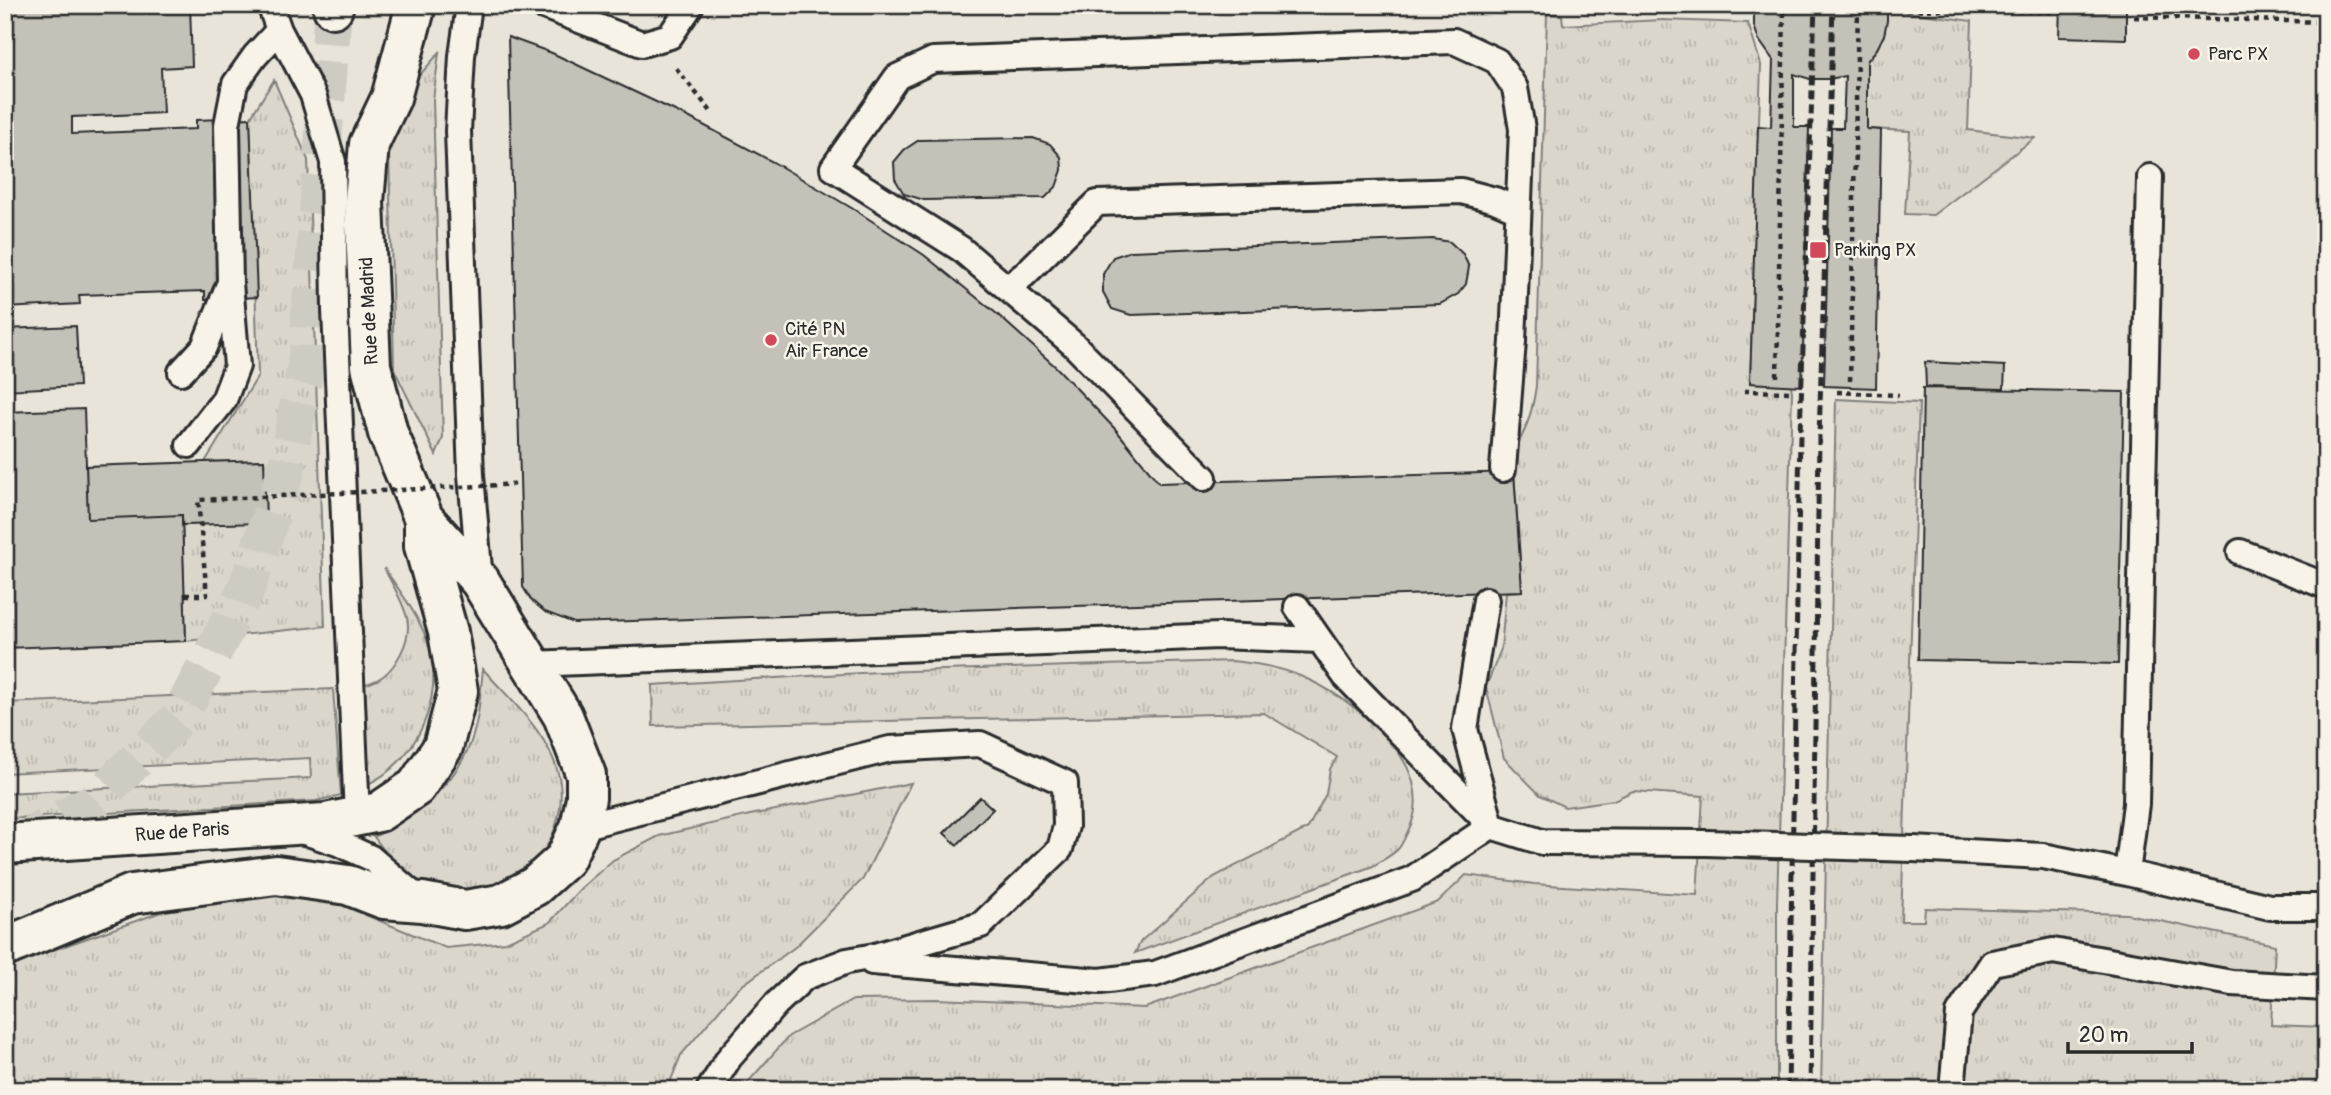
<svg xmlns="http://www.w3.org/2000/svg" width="2331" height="1095" viewBox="0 0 2331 1095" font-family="Pangolin,sans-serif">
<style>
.built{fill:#e8e4da}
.grass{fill:url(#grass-tufts);stroke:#82807c;stroke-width:2}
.building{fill:#c4c1b9;stroke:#2b2b2b;stroke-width:2}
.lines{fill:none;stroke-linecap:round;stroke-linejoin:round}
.primary-tunnel{stroke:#cecbc2;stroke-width:38;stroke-dasharray:38 19;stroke-linecap:butt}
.service-casing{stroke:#2b2b2b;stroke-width:30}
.tertiary-casing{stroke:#2b2b2b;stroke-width:44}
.primary-casing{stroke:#2b2b2b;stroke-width:44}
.path{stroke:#2b2b2b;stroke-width:4.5;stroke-dasharray:5 5;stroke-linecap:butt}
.service{stroke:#f7f3e8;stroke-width:24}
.tertiary{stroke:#f7f3e8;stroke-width:38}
.primary{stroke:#f7f3e8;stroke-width:38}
.rail{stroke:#2b2b2b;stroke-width:5;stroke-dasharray:10 5;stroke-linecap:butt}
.service-bridge-casing{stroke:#2b2b2b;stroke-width:30;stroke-linecap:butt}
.path-bridge{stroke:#2b2b2b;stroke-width:4.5;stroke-dasharray:5 5;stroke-linecap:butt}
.service-bridge{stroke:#f7f3e8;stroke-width:24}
.poi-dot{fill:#d1495b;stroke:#f7f3e8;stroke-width:2.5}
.labels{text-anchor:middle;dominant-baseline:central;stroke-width:5;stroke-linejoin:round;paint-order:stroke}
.poi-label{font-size:19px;fill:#2b2b2b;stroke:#f7f3e8;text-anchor:start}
.street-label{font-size:19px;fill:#2b2b2b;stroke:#f7f3e8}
</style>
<defs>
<pattern id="grass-tufts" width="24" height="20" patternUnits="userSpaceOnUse" patternTransform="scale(1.75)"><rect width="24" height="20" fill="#dad6cc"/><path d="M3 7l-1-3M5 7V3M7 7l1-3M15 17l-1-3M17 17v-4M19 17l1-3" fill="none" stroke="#bbb8af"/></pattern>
</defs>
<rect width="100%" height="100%" fill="#f7f3e8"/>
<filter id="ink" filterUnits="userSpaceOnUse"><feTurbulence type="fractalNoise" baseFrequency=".0143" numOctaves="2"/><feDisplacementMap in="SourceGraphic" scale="14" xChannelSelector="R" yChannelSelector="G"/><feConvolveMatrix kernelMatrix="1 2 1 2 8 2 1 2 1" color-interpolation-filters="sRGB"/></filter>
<g filter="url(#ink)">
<path class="built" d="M5,5H2326V1090H5Z"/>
<path class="grass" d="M1887,9L1972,21L1968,130L2035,138L1933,215L1905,214L1910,131L1867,129V61L1877,49L1884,35Z
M1547,14L1562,15L1563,25L1662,20L1748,23L1761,65L1750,383L1791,385L1792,392L1777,903V1090H741L789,1036L853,1000L937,999L1145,1008L1438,902L1466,875L1534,884L1697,895L1703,796L1633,791L1614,800L1565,807L1540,795L1504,758L1486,687L1501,649L1506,592L1522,591L1514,472L1503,469C1522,439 1531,422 1536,386Z
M439,53L433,100L443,438L436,455L394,369L389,151L418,77Z
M274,80L308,160L325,626L186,641L182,525L266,522L263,460L205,462L258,376L250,118Z
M1836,399L1919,403L1901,921H1924L1925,908L2127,914L2275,945L2271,1025L2326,1027V1090H1821Z
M384,568C401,593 420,617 429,646C445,698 416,763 366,785L362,685C367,684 373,682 377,680C396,670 412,639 407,618C403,601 392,584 384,568Z
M1232,661C1255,663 1278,667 1300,676C1351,696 1441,765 1409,829C1406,835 1403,843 1399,848C1393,855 1381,861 1373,866L1135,953L1141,941L1214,877L1308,828L1326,794L1330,769L1337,757L1264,713L653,726L652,685L878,672Z
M483,669C511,701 550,734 559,777C568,819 543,871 502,887C484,894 442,891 423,884C402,876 387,854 374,837C412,817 450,790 468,749C479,725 480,696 483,669Z
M333,689L341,795L316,801L5,819V793L311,778L310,758L5,773V703Z
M911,783L863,879L795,947L737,989L681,1055L667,1090H5V967L167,910L259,892L329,900L446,948L506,942L549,923L581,888L613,860L659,836L750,815Z"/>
<path class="building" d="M5,5H190L192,66L161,68L163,113L72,117V134L196,129V120L250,118L257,297L205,300V291L79,295L80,304L5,308Z
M1754,5H1887V21L1884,35L1877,49L1867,61V129L1881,130L1876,388L1824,386L1831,128H1843L1845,76L1829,79H1810L1794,74V127H1809L1802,386L1750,383L1758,126L1771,127L1773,60L1759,40L1754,26Z
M2060,5H2126V39L2059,37Z
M508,37L552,53L690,118L773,162L855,210L924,255L997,314L1057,368L1117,431L1159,483L1514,472L1522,591L574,623L545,612L531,600L523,587Z
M1033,138L1050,144L1061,157L1062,170L1056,187L1045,198L924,200L904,194L895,179L894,162L904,150L919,140Z
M1433,239L1450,242L1463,254L1469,267L1466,284L1458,294L1440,304L1131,315L1112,309L1103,292V274L1113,257L1131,251Z
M76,326L79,386L5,390V329Z
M1925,362L2005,366L2004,389L1926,387Z
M1923,388L2124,392L2118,664L1918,660Z
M84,409L88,519L182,515L186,641L5,648V412Z
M264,460L266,523L182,525V515L88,519L86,466Z
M980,797L993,809L957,845L944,833Z"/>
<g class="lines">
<path class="primary-tunnel" d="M13,846L93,802L178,719L246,590L285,474L307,361L333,8"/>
<g class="service-casing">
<path id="service" d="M270,5L279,30L313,95L333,162L335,310L357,816
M469,5L462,56L458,131L471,475L480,581
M541,5L642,44L670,36L691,5
M2150,177L2136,804L2127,873L2270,907H2326
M1007,288L1024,275L1097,203L1461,191L1495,200L1518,210
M181,372L204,347L228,287
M189,445L224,400L237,366L230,283L227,125L235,84L255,56L279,30
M1204,478L1073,344L961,249L833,168L897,77L933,60L1454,41L1497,61L1515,88L1522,129L1513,341L1503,469
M2240,552L2326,586
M1486,600L1465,729L1490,822
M1297,607L1345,676L1491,826L1542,842L1706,843
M531,664L1219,636L1319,640
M580,827L890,749L980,744L1065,783L1066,826L1060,849L981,925L875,956L847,961L805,977L776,1004L729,1058L709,1090
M302,831L338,843L371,858L422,902
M1913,849L2043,856L2127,873
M872,962L1100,981L1155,974L1412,879L1491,826
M1952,1090L1959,1013L1992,963L2053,951L2232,983L2326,988"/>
</g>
<g class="tertiary-casing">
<path id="tertiary" d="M5,844L325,823L379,812L416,787L443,747L458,691L448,632L424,546V519L388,433L371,366L364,202L369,144L391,98L416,5
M5,947L132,894L276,875L348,885L384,899L422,902L465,910L501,904L535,886L565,859L580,827L586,798V775L563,716L480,581L424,519"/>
</g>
<g class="primary-casing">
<path id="primary" d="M333,8V5"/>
</g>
<path class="path" d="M1680,5L1753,7
M1887,9L2053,12
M2134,17L2326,22
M676,68L713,114
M1777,377L1784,7
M1850,381L1858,8
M1744,391L1792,392
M1837,392L1899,395"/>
<use href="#service" class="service"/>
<use href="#tertiary" class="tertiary"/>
<use href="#primary" class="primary"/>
<path class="rail" d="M1788,1090L1800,434L1815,5
M1810,1090L1819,437L1833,5"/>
<g class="service-bridge-casing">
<path id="service-bridge" d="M1706,843L1913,849"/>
</g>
<path class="path-bridge" d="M1753,7L1887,9
M185,595H207L198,500L520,484"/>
<use href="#service-bridge" class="service-bridge"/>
</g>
</g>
<g class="poi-dot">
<circle cx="2194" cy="54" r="7"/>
<rect x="1809" y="241" width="18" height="18" rx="3.5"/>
<circle cx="771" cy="340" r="7"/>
</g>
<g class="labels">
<g class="poi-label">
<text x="2208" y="54">Parc PX</text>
<text x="1834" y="250">Parking PX</text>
<text x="785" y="329">Cité PN<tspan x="785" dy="22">Air France</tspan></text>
</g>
<g class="street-label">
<text transform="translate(369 311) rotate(-93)">Rue de Madrid</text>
<text transform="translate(182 832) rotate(-4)">Rue de Paris</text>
</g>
</g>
<rect width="2331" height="1095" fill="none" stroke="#f7f3e8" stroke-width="28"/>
<rect x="14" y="14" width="2303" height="1067" fill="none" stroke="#2b2b2b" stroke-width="2.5" filter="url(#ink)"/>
<path d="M2068 1042v10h124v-10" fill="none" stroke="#2b2b2b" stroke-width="3.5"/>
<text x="2079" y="1042" font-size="21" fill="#2b2b2b" stroke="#f7f3e8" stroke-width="5" paint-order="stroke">20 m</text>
</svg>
